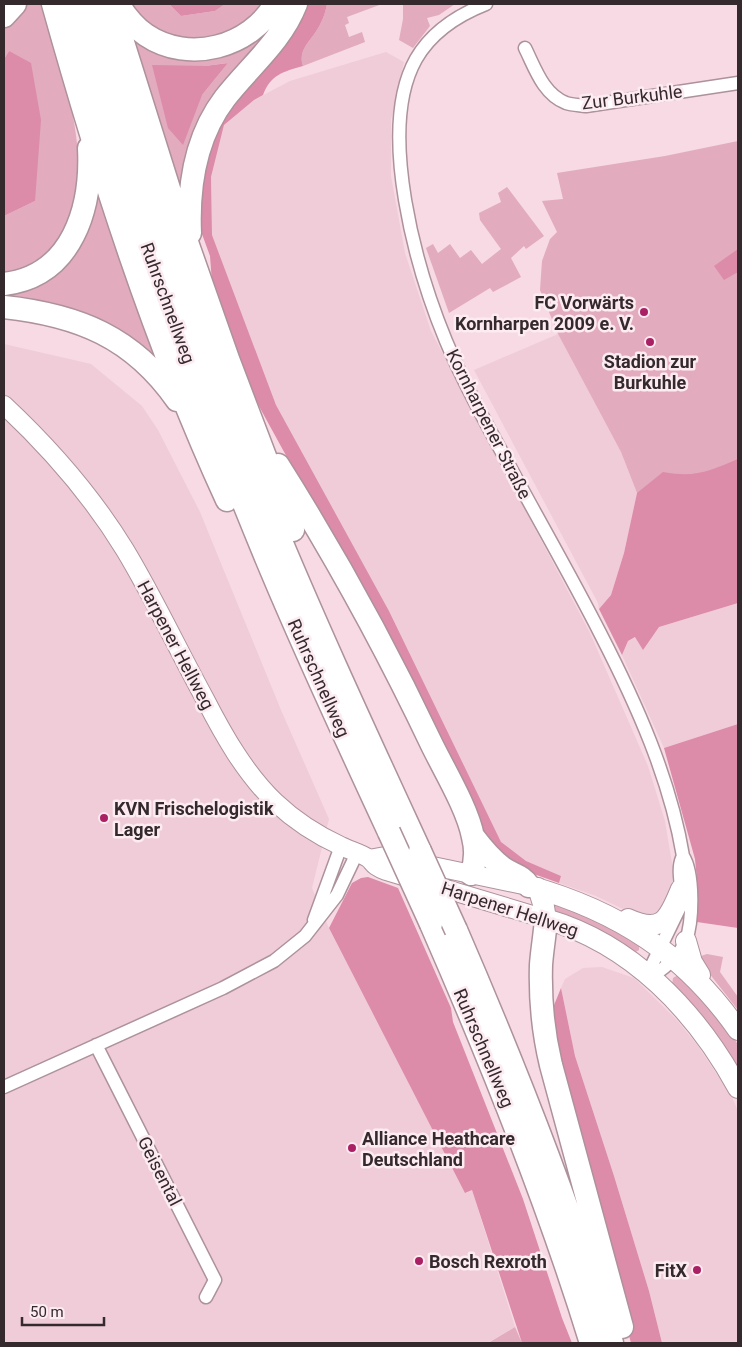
<svg xmlns="http://www.w3.org/2000/svg" width="742" height="1347" viewBox="0 0 742 1347" font-family="Roboto,sans-serif">
<style>
.built{fill:#f0ccd8}
.green{fill:#e2abbe;fill-rule:evenodd}
.forest{fill:#dc8ba9}
.lines{fill:none;stroke-linecap:round;stroke-linejoin:round}
.street-casing{stroke:#ad929b;stroke-width:15}
.secondary-casing{stroke:#ad929b;stroke-width:20}
.primary-casing{stroke:#ad929b;stroke-width:22}
.highway-casing{stroke:#ad929b;stroke-width:25}
.street{stroke:#fff;stroke-width:12}
.secondary{stroke:#fff;stroke-width:18}
.primary{stroke:#fff;stroke-width:20}
.highway{stroke:#fff;stroke-width:22}
.highway-bridge-casing{stroke:#ad929b;stroke-width:25;stroke-linecap:butt}
.highway-bridge{stroke:#fff;stroke-width:22}
.poi-dot{fill:#a92064;stroke:#fcebf0;stroke-width:2}
.labels{text-anchor:middle;dominant-baseline:central;stroke-width:5;stroke-linejoin:round;paint-order:stroke}
.street-label{font-size:18px;fill:#34292d;stroke:#fcebf0}
.poi-label{font-size:18px;font-weight:bold;fill:#34292d;stroke:#fcebf0;text-anchor:start}
</style>
<rect width="100%" height="100%" fill="#f7dae3"/>
<path class="built" d="M386,52L404,62L391,120V176L405,253L431,331L590,633L648,766L665,821L672,863V894L658,915L633,914L596,896L559,883L561,876L526,861L501,843L389,611L276,405L212,235L211,177L224,125L254,100L290,81Z
M558,334L621,452L637,493L624,553L611,595L599,609L598,603L474,370Z
M4,344L91,364L142,406L158,430L200,512L281,710L329,819L312,888L329,928L466,1193L472,1190L515,1327L487,1343H4Z
M738,603V724L664,748L622,655L628,641L636,637L643,649L659,627Z
M602,967L634,978L676,1019L698,1046L732,1097L738,1111V1343H662L649,1291L614,1176L575,1056L561,988L565,979L583,968Z"/>
<path class="green" d="M28,4H42C62,73 106,183 54,248C50,253 43,256 38,259C28,266 15,273 4,274V216L35,201L9,51L4,59V29Z
M128,4H169L181,16L215,11L225,4H266L246,28L201,43L156,32Z
M327,4H382L347,17L349,23L345,25L349,37L362,32L365,42L303,66C298,52 308,43 315,33C321,24 325,15 327,4Z
M406,4H455L439,15L427,18L430,26L413,48L399,40L403,19V5Z
M281,6L269,37L183,203L130,33L196,57ZM227,63H228L202,95L205,66Z
M738,141V485L664,492L637,493L621,452L558,334L540,290L542,261L550,239L557,232L542,201L563,199L557,173L665,156Z
M95,175L164,370L4,302V291L36,282Z
M507,187L544,236L526,249L524,246L511,258L521,277L493,292L490,288L449,313L426,248L433,244L438,253L450,244L460,258L471,250L482,264L501,249L480,220L479,213L501,202L498,193Z
M551,903L595,919L639,945V950L634,953L550,912Z
M707,954L723,957L720,972L738,997V1010L705,968L698,957Z
M678,975L681,976L733,1036L738,1045V1074L672,985L673,978Z
M515,1327L522,1343H488Z"/>
<path class="forest" d="M169,4H225L215,11L181,16Z
M306,4H327C325,15 321,24 315,33C308,43 298,52 303,66C283,72 271,74 263,95L254,100L224,125L211,177L212,235L276,405L389,611L501,842L526,861L561,876L559,883L531,873L490,849L381,629L260,408L246,379L212,282L210,256L198,223L202,164L221,119Z
M9,51L31,63L41,120L35,201L4,216V59Z
M228,63L202,95L183,145L168,128L152,65L205,66Z
M738,249V272L724,280L714,266Z
M738,459V603L659,627L643,650L635,637L628,641L622,655L599,609L611,595L624,553L637,493L663,472C696,478 709,471 738,459Z
M738,724V928L697,922L698,890L695,859L664,748Z
M368,877L398,888L451,1008L453,1022L523,1199L562,1318L572,1343H522L472,1190L465,1193L329,928L352,883L361,878Z
M561,988L575,1056L614,1176L649,1291L662,1343H631L551,1038L550,1015Z"/>
<g class="lines">
<g class="street-casing">
<path id="street" d="M486,4C458,15 431,33 416,59C376,130 417,271 446,341C464,384 487,425 509,465C539,521 571,576 600,633C636,703 670,778 683,856C694,873 693,921 686,940C680,956 665,968 651,977
M525,48C535,68 543,94 566,103C572,105 579,105 586,106L738,83
M314,920L341,846
M648,973L681,905C684,890 676,872 682,858
M96,1045L215,1280L206,1297
M4,1087L223,988L274,961L305,936L337,895L357,853"/>
</g>
<g class="secondary-casing">
<path id="secondary" d="M4,405C50,448 92,496 125,550C154,598 178,650 205,699C224,736 245,773 275,802C294,820 317,835 341,846C349,850 360,853 368,858C371,860 373,864 376,866C379,868 383,870 386,871L546,919
M369,859L385,856L523,885"/>
</g>
<g class="primary-casing">
<path id="primary" d="M529,886C618,911 685,954 738,1030
M538,888L544,907L546,919C632,944 696,1011 738,1088
M628,919C663,935 669,918 681,889
M686,941L692,962L700,975"/>
</g>
<g class="highway-casing">
<path id="highway" d="M53,4C100,172 154,341 227,500
M72,4C128,197 194,386 272,572C309,660 349,746 389,832
M93,4C142,174 199,341 266,505C314,622 367,736 420,851
M111,4L176,211L228,359L293,530
M118,4C125,15 134,27 146,35C189,64 250,47 275,4
M4,16L15,4
M190,233C188,186 196,136 225,98C250,66 281,42 296,4
M4,284C73,276 92,207 89,148
M4,307C78,315 133,337 177,400
M278,465C335,555 387,650 433,747C446,773 468,810 473,837C476,849 476,862 471,874
M473,836C482,848 491,859 503,868C513,875 522,875 529,886
M546,919C545,934 542,950 541,965C540,998 543,1032 551,1065L622,1327
M431,924C491,1061 547,1200 591,1343
M456,930C515,1066 569,1202 612,1343"/>
</g>
<use href="#street" class="street"/>
<use href="#secondary" class="secondary"/>
<use href="#primary" class="primary"/>
<use href="#highway" class="highway"/>
<g class="highway-bridge-casing">
<path id="highway-bridge" d="M389,832L431,924
M420,851L456,930"/>
</g>
<use href="#highway-bridge" class="highway-bridge"/>
</g>
<g class="poi-dot">
<circle cx="644" cy="312" r="5"/>
<circle cx="650" cy="342" r="5"/>
<circle cx="104" cy="818" r="5"/>
<circle cx="352" cy="1148" r="5"/>
<circle cx="419" cy="1261" r="5"/>
<circle cx="697" cy="1270" r="5"/>
</g>
<g class="labels">
<g class="street-label">
<text transform="translate(632 97) rotate(-7)">Zur Burkuhle</text>
<text transform="translate(168 303) rotate(70)">Ruhrschnellweg</text>
<text transform="translate(489 424) rotate(63)">Kornharpener Straße</text>
<text transform="translate(176 645) rotate(62)">Harpener Hellweg</text>
<text transform="translate(319 678) rotate(66)">Ruhrschnellweg</text>
<text transform="translate(510 909) rotate(18)">Harpener Hellweg</text>
<text transform="translate(484 1048) rotate(67)">Ruhrschnellweg</text>
<text transform="translate(160 1171) rotate(63)">Geisental</text>
</g>
<g class="poi-label">
<text x="634" y="302" text-anchor="end">FC Vorwärts<tspan x="634" dy="21">Kornharpen 2009 e. V.</tspan></text>
<text x="650" y="361" text-anchor="middle">Stadion zur<tspan x="650" dy="21">Burkuhle</tspan></text>
<text x="114" y="808">KVN Frischelogistik<tspan x="114" dy="21">Lager</tspan></text>
<text x="362" y="1138">Alliance Heathcare<tspan x="362" dy="21">Deutschland</tspan></text>
<text x="429" y="1261">Bosch Rexroth</text>
<text x="687" y="1270" text-anchor="end">FitX</text>
</g>
</g>
<rect width="742" height="1347" fill="none" stroke="#34292d" stroke-width="10"/>
<path d="M22 1317v8h82v-8" fill="none" stroke="#34292d" stroke-width="2.5"/>
<text x="30" y="1317" font-size="15" fill="#34292d" stroke="#fcebf0" stroke-width="4" paint-order="stroke">50 m</text>
</svg>
